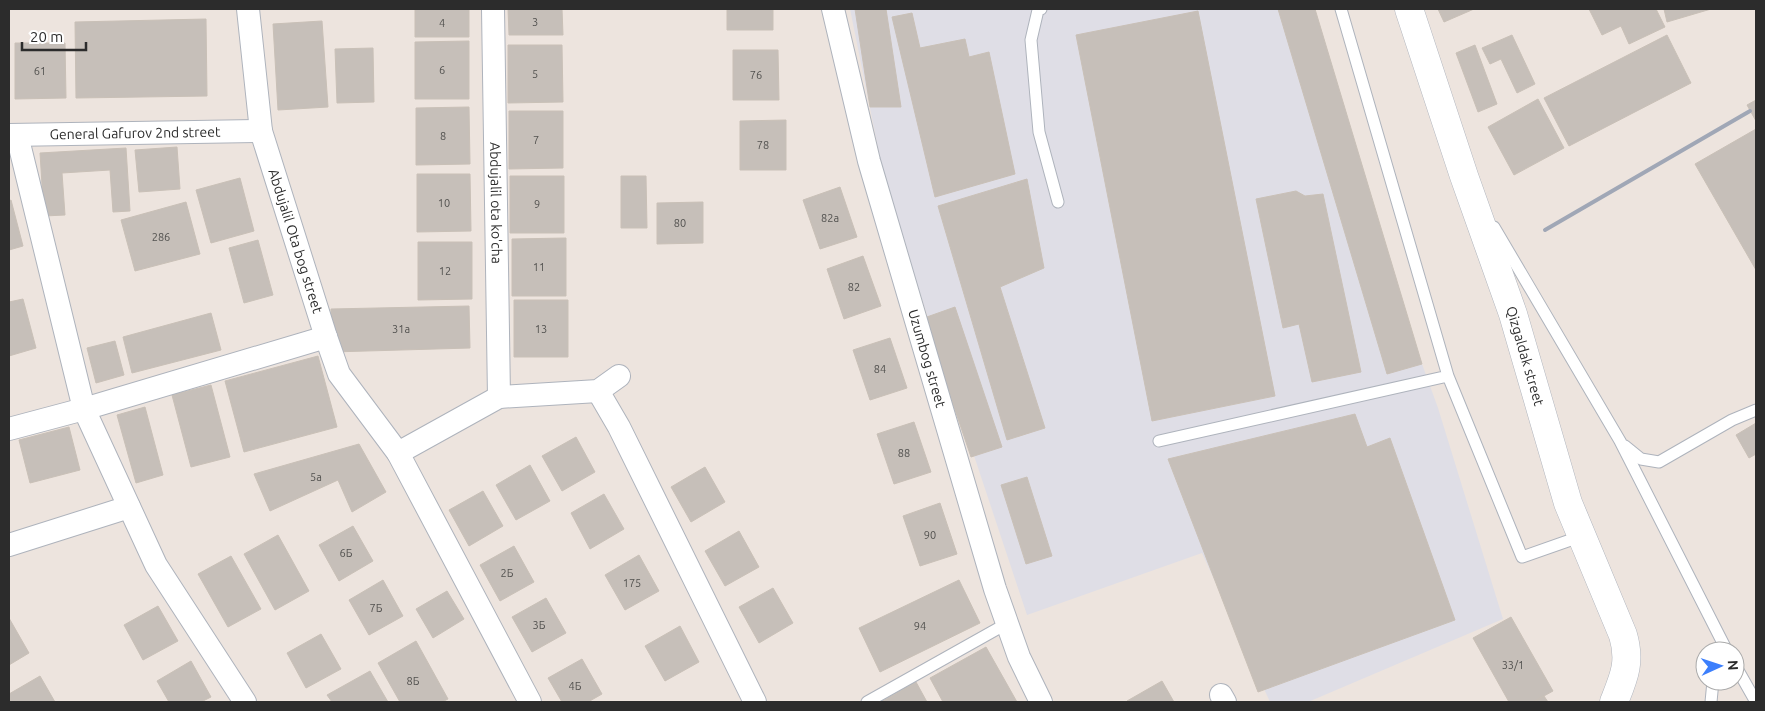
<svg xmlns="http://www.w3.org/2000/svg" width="1765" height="711" viewBox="0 0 1765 711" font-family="Ubuntu,sans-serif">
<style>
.industrial{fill:#dfdee6}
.building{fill:#c6bfb9;stroke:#c9c0b7}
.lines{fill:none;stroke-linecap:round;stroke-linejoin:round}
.lane-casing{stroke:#aeb3bc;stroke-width:13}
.street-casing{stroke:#aeb3bc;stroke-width:24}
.secondary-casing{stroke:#aeb3bc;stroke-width:29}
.lane{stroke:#fff;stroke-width:11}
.street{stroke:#fff;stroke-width:22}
.secondary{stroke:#fff;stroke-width:28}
.rail{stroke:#a0a7b6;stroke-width:4}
.labels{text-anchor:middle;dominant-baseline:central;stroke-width:5;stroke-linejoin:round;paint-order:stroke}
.number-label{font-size:11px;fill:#52514f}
.street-label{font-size:14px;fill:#2c2c2c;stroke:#fff}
</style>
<rect width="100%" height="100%" fill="#ede4de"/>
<path class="industrial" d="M850,9H1315L1422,364L1438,408L1503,619L1308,702H1270L1202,553L1027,615L888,197Z"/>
<path class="building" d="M415,9H469V37H415Z
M508,9H562L563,35H509Z
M727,9H773V30H727Z
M855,9H886L901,107H870Z
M1278,9H1315L1422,364L1387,374Z
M1438,9H1474L1444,22Z
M1589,9H1656L1665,27L1629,44L1621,26L1602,35Z
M1664,9H1711L1667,22Z
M1198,11L1275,396L1152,421L1076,35Z
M912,13L920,48L965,39L969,57L989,52L1015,174L935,197L892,17Z
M206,19L207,96L76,98L75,22Z
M322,21L328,107L278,110L273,24Z
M1512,35L1535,84L1517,93L1501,59L1490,64L1482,48Z
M1667,35L1691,83L1569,146L1544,98Z
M469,41V99H415V42Z
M15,43H65L66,98L15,99Z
M508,45H562L563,102L508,103Z
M1475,45L1497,104L1478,112L1456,53Z
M373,48L374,102L337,103L335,49Z
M733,50H778L779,100H733Z
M1538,99L1564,148L1514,175L1488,127Z
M1756,100V121L1747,105Z
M469,107L470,164L416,165V108Z
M509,111H563V168L509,169Z
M786,120V170H740V121Z
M1756,129V270L1695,164Z
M177,147L180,189L139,192L135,150Z
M126,148L130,211L113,212L110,170L62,173L65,215L44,216L40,153Z
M417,174H470L471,231L417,232Z
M510,176H564V233H510Z
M621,176H646L647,228H621Z
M240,178L254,231L211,243L196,190Z
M1027,179L1044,268L1000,287L1045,428L1007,440L938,206Z
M840,187L857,237L820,249L803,200Z
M1296,191L1305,196L1323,194L1361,372L1312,382L1299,324L1283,328L1256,199Z
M11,200L23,246L9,250V201Z
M186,202L200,254L135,271L121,220Z
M703,202V243L657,244V203Z
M566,238V296H512V239Z
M258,240L273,295L244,303L229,248Z
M418,242H472V299L418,300Z
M863,256L881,306L844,319L827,269Z
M23,299L36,348L9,356V302Z
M514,300H568V357H514Z
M469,306L470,348L332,352L331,309Z
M955,307L1002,447L971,457L924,318Z
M211,313L221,350L132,373L123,337Z
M890,338L907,388L870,400L853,350Z
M115,341L124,375L96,383L87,348Z
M318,356L337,427L244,452L225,381Z
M211,385L230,457L191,467L172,395Z
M145,407L163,475L136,483L117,415Z
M1355,414L1367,447L1390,438L1455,620L1258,692L1168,459Z
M914,422L931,472L894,484L877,434Z
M1756,423V454L1749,458L1736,435Z
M69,427L80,470L30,483L19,440Z
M576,437L595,472L562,491L542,456Z
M359,444L386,492L352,512L338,480L270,511L254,474Z
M530,465L550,501L516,520L496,485Z
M705,467L725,502L691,522L671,487Z
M1027,477L1052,556L1026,564L1001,485Z
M483,491L503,526L469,546L449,510Z
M604,494L624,529L590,549L571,513Z
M940,503L957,554L920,566L903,516Z
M353,526L373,561L339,581L319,545Z
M739,531L759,567L725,586L705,551Z
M278,535L309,591L275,610L244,554Z
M514,546L534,582L500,601L480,565Z
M639,555L659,591L625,610L605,575Z
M231,556L261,609L228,627L198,574Z
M383,580L403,616L369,635L349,600Z
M959,580L980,623L880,672L859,628Z
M773,588L793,623L759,643L739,607Z
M447,591L464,619L433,638L416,609Z
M546,598L566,633L532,652L512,617Z
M158,606L178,641L143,660L124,625Z
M1511,617L1553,691L1533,702H1509L1473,638Z
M9,618L29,653L9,665Z
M680,626L699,662L665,681L645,646Z
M321,634L341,669L306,688L287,653Z
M416,641L448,699L442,702H400L378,663Z
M986,647L1017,702H943L930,678Z
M582,659L602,694L588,702H562L548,678Z
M191,661L211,697L201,702H169L157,681Z
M370,671L388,702H332L327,695Z
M40,676L55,702H10L9,694Z
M1162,681L1174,702H1128L1127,701Z
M916,682L927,702H881Z
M1544,696L1548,702H1533Z"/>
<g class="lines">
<g class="lane-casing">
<path id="lane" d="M1041,9L1038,10L1031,40L1039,132L1058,202
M1341,9L1448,376L1522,557L1582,536
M1494,227L1620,441L1727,651
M1159,441L1448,376
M1625,446L1641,459L1659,462L1732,420L1756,410
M1735,665L1756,702
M867,702L1006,624
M1711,702L1713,681"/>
</g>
<g class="street-casing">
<g id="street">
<path id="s1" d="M248,9L261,131L326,337L339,374L398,453L530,702"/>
<path id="s2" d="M493,9L499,397"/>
<path id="s3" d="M833,9L869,161L995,589L1019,657L1041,702"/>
<path id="s4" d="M9,135L261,131"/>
<path d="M17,135L84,409L156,565L245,702"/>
<path d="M598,391L619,427L755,702"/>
<path d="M9,429L84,409L326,337"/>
<path d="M398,453L499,397L598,391L619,376"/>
<path d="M9,545L129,507"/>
<path d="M1221,695L1225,702"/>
</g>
</g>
<g class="secondary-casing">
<g id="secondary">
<path id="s5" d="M1409,9L1464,176L1513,314L1568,503L1623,635C1631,662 1624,677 1614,702"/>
</g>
</g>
<use href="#lane" class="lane"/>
<use href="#street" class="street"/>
<use href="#secondary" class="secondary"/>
<path class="rail" d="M1545,230L1750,111"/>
</g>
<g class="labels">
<g class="number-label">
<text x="535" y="22">3</text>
<text x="442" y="23">4</text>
<text x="442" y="70">6</text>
<text x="40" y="71">61</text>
<text x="535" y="74">5</text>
<text x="756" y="75">76</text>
<text x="443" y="136">8</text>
<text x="536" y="140">7</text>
<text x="763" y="145">78</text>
<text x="444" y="203">10</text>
<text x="537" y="204">9</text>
<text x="830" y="218">82a</text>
<text x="680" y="223">80</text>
<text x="161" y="237">286</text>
<text x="539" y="267">11</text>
<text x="445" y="271">12</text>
<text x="854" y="287">82</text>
<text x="401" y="329">31а</text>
<text x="541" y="329">13</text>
<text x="880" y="369">84</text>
<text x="904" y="453">88</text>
<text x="316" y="477">5а</text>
<text x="930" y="535">90</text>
<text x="346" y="553">6Б</text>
<text x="507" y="573">2Б</text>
<text x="632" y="583">175</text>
<text x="376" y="608">7Б</text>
<text x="539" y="625">3Б</text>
<text x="920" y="626">94</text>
<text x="1513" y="665">33/1</text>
<text x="413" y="681">8Б</text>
<text x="575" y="686">4Б</text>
</g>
<g class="street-label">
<text stroke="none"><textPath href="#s4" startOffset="126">General Gafurov 2nd street</textPath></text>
<text stroke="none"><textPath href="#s2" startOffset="194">Abdujalil ota ko'cha</textPath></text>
<text stroke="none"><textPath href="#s1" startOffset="238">Abdujalil Ota bog street</textPath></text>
<text stroke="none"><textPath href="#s5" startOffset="366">Qizgaldak street</textPath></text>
<text stroke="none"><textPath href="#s3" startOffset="362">Uzumbog street</textPath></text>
</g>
</g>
<rect width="1765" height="711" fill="none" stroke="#2c2c2c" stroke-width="20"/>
<g transform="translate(1720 666) rotate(87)"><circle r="24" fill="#ffffff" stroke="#ababab"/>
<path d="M0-4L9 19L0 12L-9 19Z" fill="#3c7ffc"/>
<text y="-8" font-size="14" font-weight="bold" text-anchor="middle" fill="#2c2c2c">N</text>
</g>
<path d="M22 42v8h64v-8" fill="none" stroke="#2c2c2c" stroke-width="2.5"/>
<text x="30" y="42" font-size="15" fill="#2c2c2c" stroke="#ffffff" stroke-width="4" paint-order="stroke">20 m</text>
</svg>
